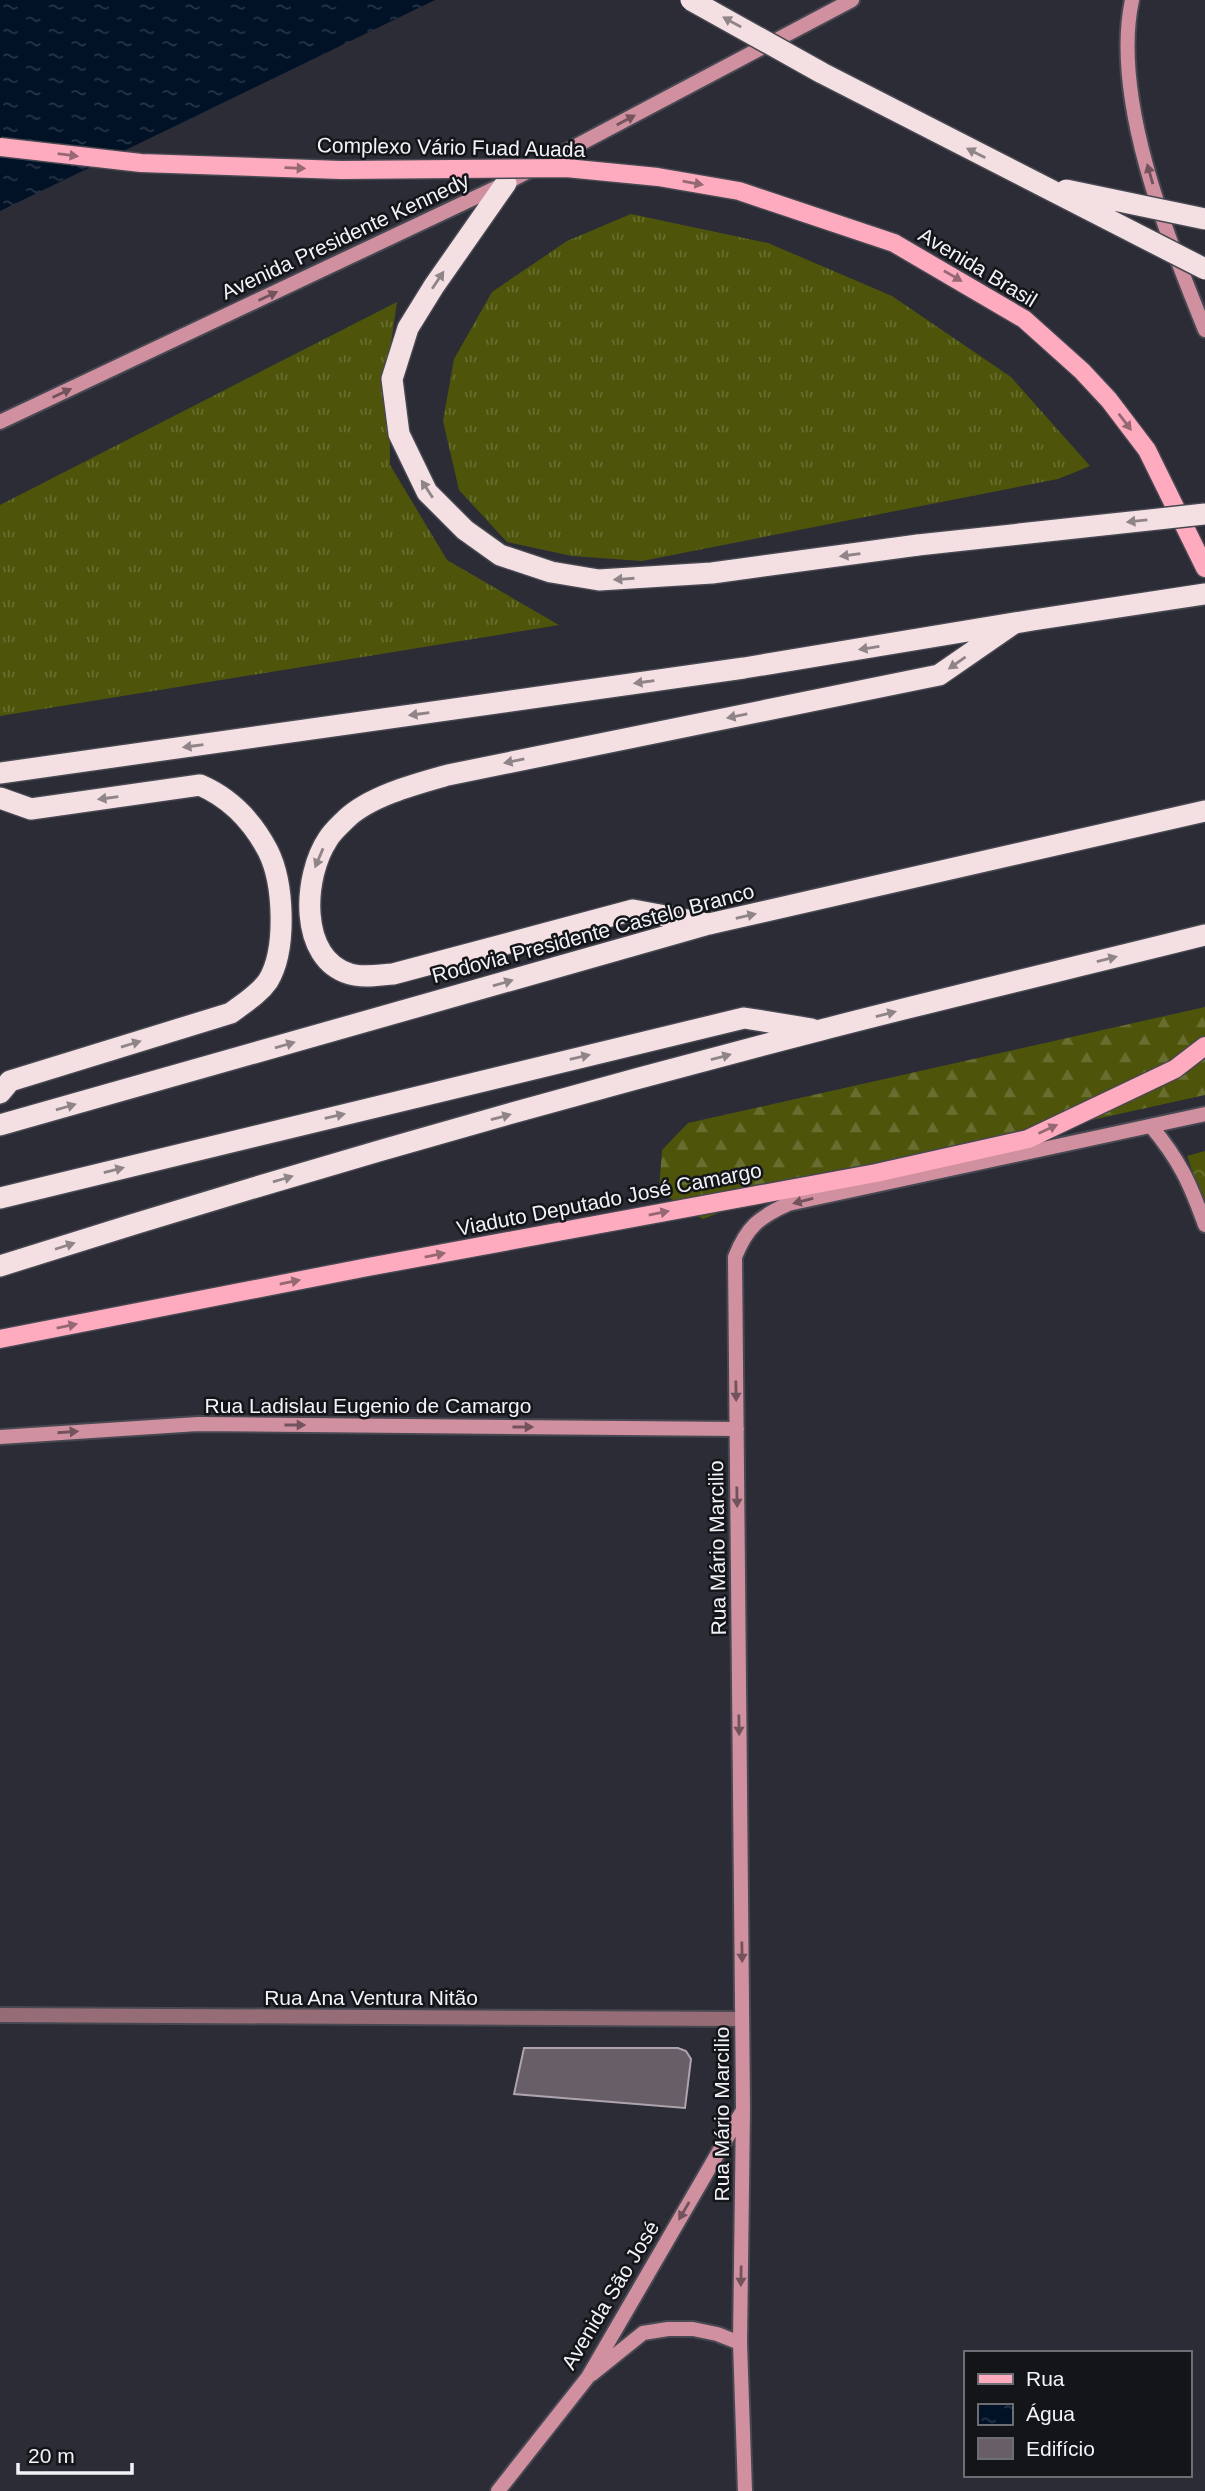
<svg xmlns="http://www.w3.org/2000/svg" width="1205" height="2491" viewBox="0 0 1205 2491" font-family="Arial,sans-serif">
<style>
.grass{fill:url(#grass-tufts)}
.forest{fill:url(#forest-firs)}
.park{fill:url(#park-crowns)}
.water{fill:url(#water-ripples)}
.building{fill:#675e68;stroke:#ada4ae;stroke-width:2}
.lines{fill:none;stroke-linecap:round;stroke-linejoin:round}
.street-casing{stroke:#474851;stroke-width:18}
.secondary-casing{stroke:#474851;stroke-width:18}
.primary-casing{stroke:#474851;stroke-width:21}
.highway-casing{stroke:#474851;stroke-width:24}
.street{stroke:#966d76;stroke-width:14}
.secondary{stroke:#d1909f;stroke-width:14}
.primary{stroke:#ffabbf;stroke-width:18}
.highway{stroke:#f4dfe3;stroke-width:21}
.primary-bridge-casing{stroke:#474851;stroke-width:21;stroke-linecap:butt}
.highway-bridge-casing{stroke:#474851;stroke-width:24;stroke-linecap:butt}
.primary-bridge{stroke:#ffabbf;stroke-width:18}
.highway-bridge{stroke:#f4dfe3;stroke-width:21}
.oneway{fill:#8f8488}
.oneway2{fill:#72525c}
.oneway3{fill:#956874}
.labels{text-anchor:middle;dominant-baseline:central;stroke-width:5;stroke-linejoin:round;paint-order:stroke}
.street-label{font-size:21px;fill:#f2f3f9;stroke:#141519}
</style>
<defs>
<pattern id="grass-tufts" width="24" height="20" patternUnits="userSpaceOnUse" patternTransform="scale(1.75)"><rect width="24" height="20" fill="#4e550b"/><path d="M3 7l-1-3M5 7V3M7 7l1-3M15 17l-1-3M17 17v-4M19 17l1-3" fill="none" stroke="#686e2f"/></pattern>
<pattern id="forest-firs" width="22" height="20" patternUnits="userSpaceOnUse" patternTransform="scale(1.75)"><rect width="22" height="20" fill="#4e550b"/><path d="M5 1l3.5 6h-7zM16 11l3.5 6h-7z" fill="#686e2f"/></pattern>
<pattern id="park-crowns" width="20" height="18" patternUnits="userSpaceOnUse" patternTransform="scale(1.75)"><rect width="20" height="18" fill="#4e550b"/><path d="M2 6a3 3 0 1 1 6 0M12 15a3 3 0 1 1 6 0" fill="none" stroke="#686e2f"/></pattern>
<pattern id="water-ripples" width="26" height="14" patternUnits="userSpaceOnUse" patternTransform="scale(1.75)"><rect width="26" height="14" fill="#021226"/><path d="M2 4q2-2 4 0t4 0M15 11q2-2 4 0t4 0" fill="none" stroke="#273546"/></pattern>
</defs>
<rect width="100%" height="100%" fill="#2b2c36"/>
<path class="grass" d="M631,214L768,243L892,296L1011,377L1090,466L1058,479L642,561L572,556L507,542L459,490L443,421L454,359L492,292L567,241Z
M397,302L389,357L390,465L447,560L559,625L0,716V505Z"/>
<path class="forest" d="M1205,1007V1095L776,1190L703,1219L659,1191L662,1150L688,1123Z"/>
<path class="park" d="M1205,1151V1206L1187,1156Z"/>
<path class="water" d="M0,0H435L0,211Z"/>
<path class="building" d="M524,2048H678L686,2051L691,2059L685,2108L514,2094Z"/>
<g class="lines">
<g class="street-casing">
<path id="street" d="M0,2015L742,2019"/>
</g>
<g class="secondary-casing">
<path id="secondary" d="M1132,0C1111,99 1168,238 1205,330
M0,422L506,183L852,0
M1151,1126C1180,1161 1190,1183 1205,1225
M0,1437L198,1424L737,1429
M592,2374L643,2333L668,2329H693L717,2334L740,2343
M498,2491L588,2377L743,2110
M745,2491L740,2343L743,2109L735,1257C747,1227 759,1217 788,1204L1205,1114"/>
</g>
<g class="primary-casing">
<path id="primary" d="M894,243L1024,319L1082,371L1109,400L1147,450L1205,568
M0,1339L368,1267L876,1173L1028,1139L1175,1069L1205,1046"/>
</g>
<g class="highway-casing">
<path id="highway" d="M506,183L434,286L408,328L392,379L399,434L427,492L465,530L500,555L551,572L599,580L712,573L918,545
M0,773L744,668L1033,620L1205,594
M0,798L31,809L200,785C230,798 253,822 268,851C284,883 287,950 268,981C259,994 244,1003 231,1013L10,1081L0,1093
M709,924L633,910L393,974C379,975 363,978 350,974C298,959 303,876 328,839C332,832 340,825 346,819C370,796 416,784 448,775L939,675L1013,624
M0,1125L709,924L1205,811
M0,1198L744,1018L812,1029
M0,1266C271,1180 545,1101 821,1030C948,997 1077,967 1205,935"/>
</g>
<use href="#street" class="street"/>
<use href="#secondary" class="secondary"/>
<use href="#primary" class="primary"/>
<use href="#highway" class="highway"/>
<g class="primary-bridge-casing">
<path id="primary-bridge" d="M0,147L141,163L341,170L566,168L658,177L739,191L894,243"/>
</g>
<g class="highway-bridge-casing">
<path id="highway-bridge" d="M691,0L822,73L1205,269
M1066,190L1205,219
M918,545L1205,514"/>
</g>
<use href="#primary-bridge" class="primary-bridge"/>
<use href="#highway-bridge" class="highway-bridge"/>
</g>
<defs><path id="oneway-solid" d="M-6-.8H1V-3.2L6.5 0L1 3.2V.8H-6Z" transform="scale(1.75)"/></defs>
<g class="oneway">
<use href="#oneway-solid" transform="translate(732 22) rotate(-151)"/>
<use href="#oneway-solid" transform="translate(976 153) rotate(-153)"/>
<use href="#oneway-solid" transform="translate(438 280) rotate(-56)"/>
<use href="#oneway-solid" transform="translate(427 489) rotate(-123)"/>
<use href="#oneway-solid" transform="translate(1137 521) rotate(174)"/>
<use href="#oneway-solid" transform="translate(850 555) rotate(172)"/>
<use href="#oneway-solid" transform="translate(624 579) rotate(176)"/>
<use href="#oneway-solid" transform="translate(869 648) rotate(171)"/>
<use href="#oneway-solid" transform="translate(957 663) rotate(145)"/>
<use href="#oneway-solid" transform="translate(644 682) rotate(172)"/>
<use href="#oneway-solid" transform="translate(419 714) rotate(172)"/>
<use href="#oneway-solid" transform="translate(737 716) rotate(169)"/>
<use href="#oneway-solid" transform="translate(193 746) rotate(172)"/>
<use href="#oneway-solid" transform="translate(514 761) rotate(169)"/>
<use href="#oneway-solid" transform="translate(108 798) rotate(172)"/>
<use href="#oneway-solid" transform="translate(319 858) rotate(113)"/>
<use href="#oneway-solid" transform="translate(746 916) rotate(-13)"/>
<use href="#oneway-solid" transform="translate(1107 959) rotate(-14)"/>
<use href="#oneway-solid" transform="translate(503 983) rotate(-16)"/>
<use href="#oneway-solid" transform="translate(886 1014) rotate(-14)"/>
<use href="#oneway-solid" transform="translate(131 1044) rotate(-17)"/>
<use href="#oneway-solid" transform="translate(285 1045) rotate(-16)"/>
<use href="#oneway-solid" transform="translate(580 1057) rotate(-13)"/>
<use href="#oneway-solid" transform="translate(721 1057) rotate(-15)"/>
<use href="#oneway-solid" transform="translate(66 1107) rotate(-16)"/>
<use href="#oneway-solid" transform="translate(335 1116) rotate(-13)"/>
<use href="#oneway-solid" transform="translate(501 1117) rotate(-15)"/>
<use href="#oneway-solid" transform="translate(114 1170) rotate(-14)"/>
<use href="#oneway-solid" transform="translate(283 1179) rotate(-16)"/>
<use href="#oneway-solid" transform="translate(65 1246) rotate(-18)"/>
</g>
<g class="oneway2">
<use href="#oneway-solid" transform="translate(626 120) rotate(-28)"/>
<use href="#oneway-solid" transform="translate(1150 174) rotate(-106)"/>
<use href="#oneway-solid" transform="translate(268 296) rotate(-25)"/>
<use href="#oneway-solid" transform="translate(62 393) rotate(-25)"/>
<use href="#oneway-solid" transform="translate(803 1201) rotate(166)"/>
<use href="#oneway-solid" transform="translate(736 1391) rotate(89)"/>
<use href="#oneway-solid" transform="translate(295 1425)"/>
<use href="#oneway-solid" transform="translate(523 1427)"/>
<use href="#oneway-solid" transform="translate(68 1432) rotate(-4)"/>
<use href="#oneway-solid" transform="translate(737 1497) rotate(89)"/>
<use href="#oneway-solid" transform="translate(739 1725) rotate(89)"/>
<use href="#oneway-solid" transform="translate(742 1952) rotate(89)"/>
<use href="#oneway-solid" transform="translate(684 2211) rotate(120)"/>
<use href="#oneway-solid" transform="translate(741 2276) rotate(91)"/>
</g>
<g class="oneway3">
<use href="#oneway-solid" transform="translate(68 155) rotate(7)"/>
<use href="#oneway-solid" transform="translate(295 168) rotate(2)"/>
<use href="#oneway-solid" transform="translate(693 183) rotate(10)"/>
<use href="#oneway-solid" transform="translate(953 276) rotate(30)"/>
<use href="#oneway-solid" transform="translate(1125 422) rotate(53)"/>
<use href="#oneway-solid" transform="translate(1048 1129) rotate(-25)"/>
<use href="#oneway-solid" transform="translate(659 1213) rotate(-11)"/>
<use href="#oneway-solid" transform="translate(435 1255) rotate(-11)"/>
<use href="#oneway-solid" transform="translate(290 1282) rotate(-11)"/>
<use href="#oneway-solid" transform="translate(67 1326) rotate(-11)"/>
</g>
<g class="labels">
<g class="street-label">
<text transform="translate(451 147) rotate(1)">Complexo Vário Fuad Auada</text>
<text transform="translate(345 236) rotate(-25)">Avenida Presidente Kennedy</text>
<text transform="translate(978 267) rotate(31)">Avenida Brasil</text>
<text transform="translate(593 933) rotate(-15)">Rodovia Presidente Castelo Branco</text>
<text transform="translate(609 1199) rotate(-11)">Viaduto Deputado José Camargo</text>
<text x="368" y="1405">Rua Ladislau Eugenio de Camargo</text>
<text transform="translate(717 1548) rotate(-91)">Rua Mário Marcilio</text>
<text x="371" y="1997">Rua Ana Ventura Nitão</text>
<text transform="translate(721 2114) rotate(-90)">Rua Mário Marcilio</text>
<text transform="translate(610 2295) rotate(-59)">Avenida São José</text>
</g>
</g>
<rect x="964" y="2351" width="228" height="126" fill="#141519" stroke="#6d6e73" stroke-width="2"/>
<rect x="978" y="2374" width="35" height="10" fill="#ffabbf" stroke="#6d6e73" stroke-width="2"/>
<text x="1026" y="2386" font-size="21" fill="#f2f3f9">Rua</text>
<rect x="978" y="2404" width="35" height="21" fill="url(#water-ripples)" stroke="#6d6e73" stroke-width="2"/>
<text x="1026" y="2421" font-size="21" fill="#f2f3f9">Água</text>
<rect x="978" y="2438" width="35" height="21" fill="#675e68" stroke="#6d6e73" stroke-width="2"/>
<text x="1026" y="2456" font-size="21" fill="#f2f3f9">Edifício</text>
<path d="M18 2463v10h114v-10" fill="none" stroke="#f2f3f9" stroke-width="3.5"/>
<text x="28" y="2463" font-size="21" fill="#f2f3f9" stroke="#141519" stroke-width="5" paint-order="stroke">20 m</text>
</svg>
